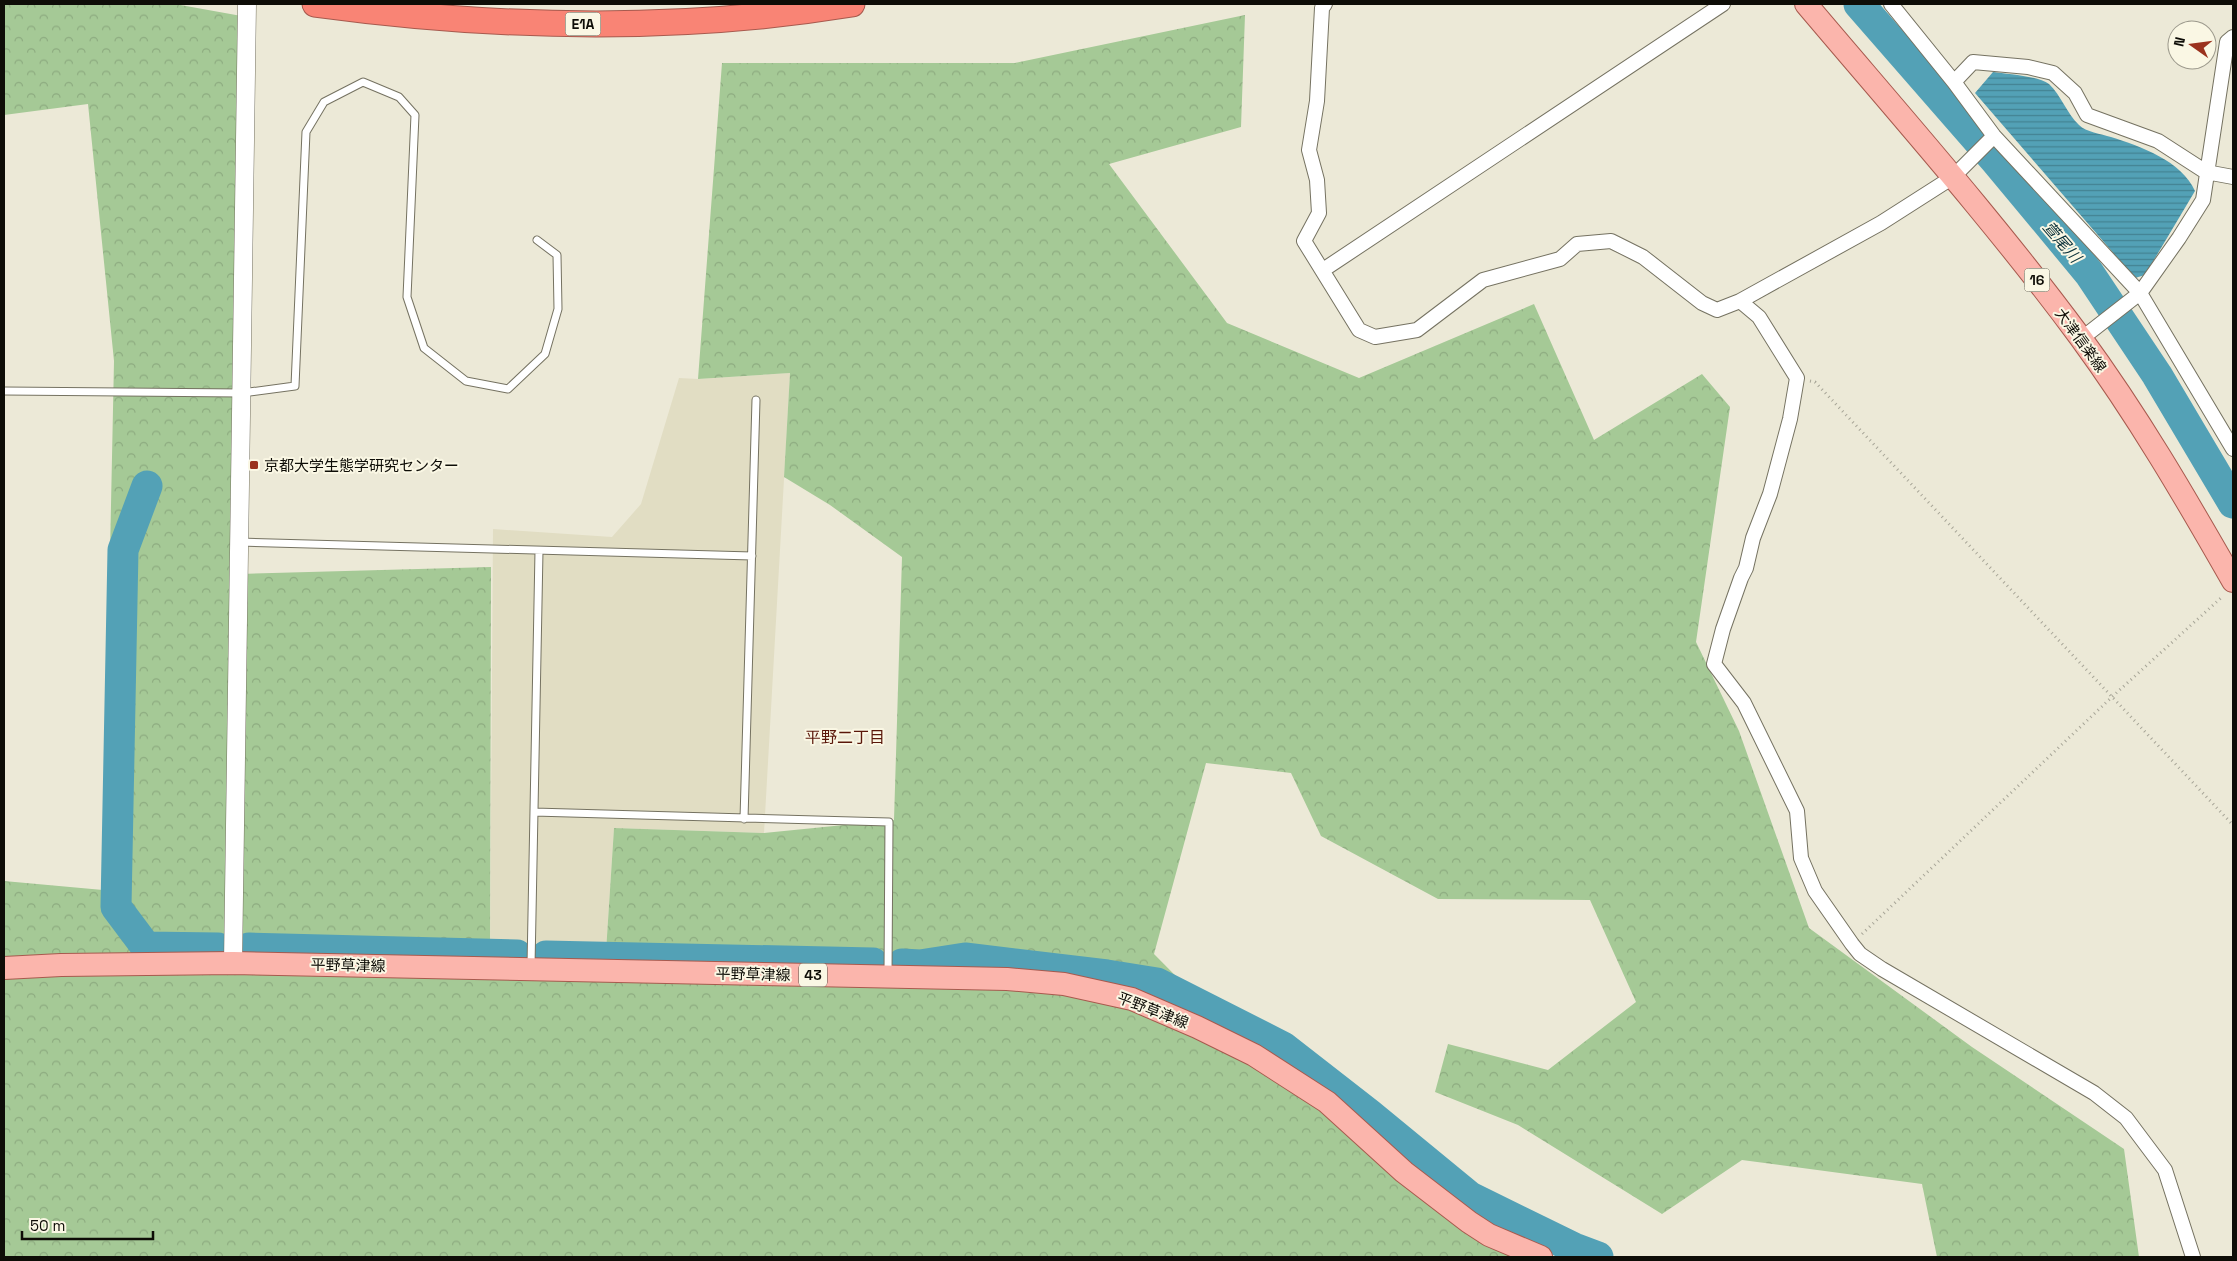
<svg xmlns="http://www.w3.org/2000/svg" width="2237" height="1261" viewBox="0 0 2237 1261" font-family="'Space Grotesk','Noto Sans JP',sans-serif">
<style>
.built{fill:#e1ddc3}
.forest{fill:url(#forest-crowns)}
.water{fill:url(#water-rules)}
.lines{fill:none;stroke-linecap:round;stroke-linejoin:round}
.river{stroke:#53a1b6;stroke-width:31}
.service-casing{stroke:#757261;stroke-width:9}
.minor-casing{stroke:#757261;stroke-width:16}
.tertiary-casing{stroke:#757261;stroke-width:19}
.primary-casing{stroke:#a75a4e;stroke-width:24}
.motorway-casing{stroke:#a75a4e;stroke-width:27}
.path{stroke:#a7a597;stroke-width:3;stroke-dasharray:1 4;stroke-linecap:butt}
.service{stroke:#fff;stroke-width:7}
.minor{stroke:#fff;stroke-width:14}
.tertiary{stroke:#fff;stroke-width:18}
.primary{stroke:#fbb5ac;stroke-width:22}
.motorway{stroke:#f98475;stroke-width:25}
.poi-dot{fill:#9b321e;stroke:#faf7e4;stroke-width:2}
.labels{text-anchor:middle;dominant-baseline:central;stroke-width:4;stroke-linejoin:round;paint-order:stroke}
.shield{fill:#faf7e4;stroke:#555349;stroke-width:1}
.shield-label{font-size:14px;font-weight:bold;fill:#0e0d07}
.street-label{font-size:15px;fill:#0e0d07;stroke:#faf7e4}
.poi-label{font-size:15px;fill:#0e0d07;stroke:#faf7e4;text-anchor:start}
.water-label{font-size:16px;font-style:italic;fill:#072e38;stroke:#faf7e4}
.neighbourhood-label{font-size:16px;fill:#5a170a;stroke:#faf7e4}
</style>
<defs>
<pattern id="forest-crowns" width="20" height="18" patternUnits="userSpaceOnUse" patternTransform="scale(1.25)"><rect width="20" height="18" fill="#a5c996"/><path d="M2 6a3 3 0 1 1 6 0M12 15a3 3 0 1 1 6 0" fill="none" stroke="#8dab80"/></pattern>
<pattern id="water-rules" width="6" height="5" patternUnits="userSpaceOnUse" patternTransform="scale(1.25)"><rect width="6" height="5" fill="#53a1b6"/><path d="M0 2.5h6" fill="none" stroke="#438292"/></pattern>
</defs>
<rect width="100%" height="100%" fill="#ece9d7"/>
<path class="built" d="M790,373L764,833L614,828L605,967L490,964L493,529L612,537L641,504L679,378L698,379Z"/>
<path class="forest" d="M4,4H175L247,17L239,574L491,567L490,964L605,967L614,828L764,833L894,820L902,557L830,505L784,477L790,373L698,379L722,63H1015L1245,15L1241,127L1109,164L1227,323L1359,378L1534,304L1594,440L1702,374L1730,407L1696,642L1739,731L1809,928L1972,1047L2124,1149L2139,1257H1937L1922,1184L1742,1160L1662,1214L1518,1125L1435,1092L1448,1044L1548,1070L1636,1002L1590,900L1438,899L1321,836L1291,773L1206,763L1154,954L1254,1055L1391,1162L1541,1257H4V881L103,890L114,361L88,104L4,115Z"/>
<path class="water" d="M1993,72C2007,74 2038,76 2049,84C2061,95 2067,114 2079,125C2086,132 2101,134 2111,137C2140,146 2182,161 2195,191L2145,275L2135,278L1975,93Z"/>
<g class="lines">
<path class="river" d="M1859,4L1996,161L2089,273L2157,375L2233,503
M147,486L123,550L116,907L146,947L218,948
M249,948L517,955
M546,956L873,963
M902,964L920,965L965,958L1107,975L1157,983L1283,1047L1369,1114L1470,1197L1574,1248L1598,1257"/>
<g class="service-casing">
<path id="service" d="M4,391L242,393L295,386L306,132L324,102L363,82L399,97L415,115L407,297L424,348L466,381L508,389L545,354L558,309L557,255L537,240
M240,542L752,556
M534,812L889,822L888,974
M744,819L756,400
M531,966L539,551"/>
</g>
<g class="minor-casing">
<path id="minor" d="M1325,4L1322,8L1317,101L1309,150L1317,180L1319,213L1304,241L1359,330L1375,337L1417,330L1483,280L1560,259L1577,244L1611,241L1643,257L1702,303L1717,310L1740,301L1759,317L1797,378L1790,419L1770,494L1753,538L1746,568L1741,578L1723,629L1714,664L1744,703L1797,811L1801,858L1815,891L1852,944L1860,954L1882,969L2094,1093L2126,1118L2165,1170L2193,1257
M1891,4L1954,82L1994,136L2140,293L2233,449
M1954,82L1973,62L2028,67L2053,73L2075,93L2087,115L2158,141L2206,172L2233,177
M1323,270L1723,4
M1740,301L1881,223L1953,177L1994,136
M2081,339L2140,293L2179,238L2203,200L2227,42L2233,37"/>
</g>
<g class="tertiary-casing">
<path id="tertiary" d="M233,963L247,4"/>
</g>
<g class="primary-casing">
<path id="primary" d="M1806,4C1899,114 1995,222 2080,337C2138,416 2185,497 2233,581
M4,968L61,965L233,963L1007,979L1064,984L1132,999L1197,1027L1254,1055L1327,1102L1404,1172L1469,1222L1489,1235L1541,1257"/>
</g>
<g class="motorway-casing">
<path id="motorway" d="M315,4C492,28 675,33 852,4"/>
</g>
<path class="path" d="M1810,381L1815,382L2233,825
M1862,934L2113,696L2222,597"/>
<use href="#service" class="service"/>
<use href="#minor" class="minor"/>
<use href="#tertiary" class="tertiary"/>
<use href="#primary" class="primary"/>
<use href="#motorway" class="motorway"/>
</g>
<rect class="poi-dot" x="249" y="460" width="10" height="10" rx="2.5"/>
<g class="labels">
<g class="shield">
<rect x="565.5" y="12.5" width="35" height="23" rx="4"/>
<rect x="2024.5" y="268.5" width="25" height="23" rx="4"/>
<rect x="799" y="963.5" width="28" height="23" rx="4"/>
</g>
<g class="shield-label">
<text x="583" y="24">E1A</text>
<text x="2037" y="280">16</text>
<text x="813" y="975">43</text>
</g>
<g class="street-label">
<text transform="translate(2081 340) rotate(54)">大津信楽線</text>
<text transform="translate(348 965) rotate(1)">平野草津線</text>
<text transform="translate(753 974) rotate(1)">平野草津線</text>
<text transform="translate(1153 1010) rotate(21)">平野草津線</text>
</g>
<g class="poi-label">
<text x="264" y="465">京都大学生態学研究センター</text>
</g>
<g class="water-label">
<text transform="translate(2062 242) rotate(49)">萱尾川</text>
</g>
<g class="neighbourhood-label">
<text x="845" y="737">平野二丁目</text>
</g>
</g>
<rect width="2237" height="1261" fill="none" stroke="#0e0d07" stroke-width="10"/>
<g transform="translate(2192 45) rotate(284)"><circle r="24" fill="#faf7e4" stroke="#9c998c"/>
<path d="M0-4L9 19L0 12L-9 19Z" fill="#9b321e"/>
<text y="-8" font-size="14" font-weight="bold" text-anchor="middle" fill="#0e0d07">N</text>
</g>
<path d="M22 1231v8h131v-8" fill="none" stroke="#0e0d07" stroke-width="2.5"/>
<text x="30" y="1231" font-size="15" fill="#0e0d07" stroke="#faf7e4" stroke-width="4" paint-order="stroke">50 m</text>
</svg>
